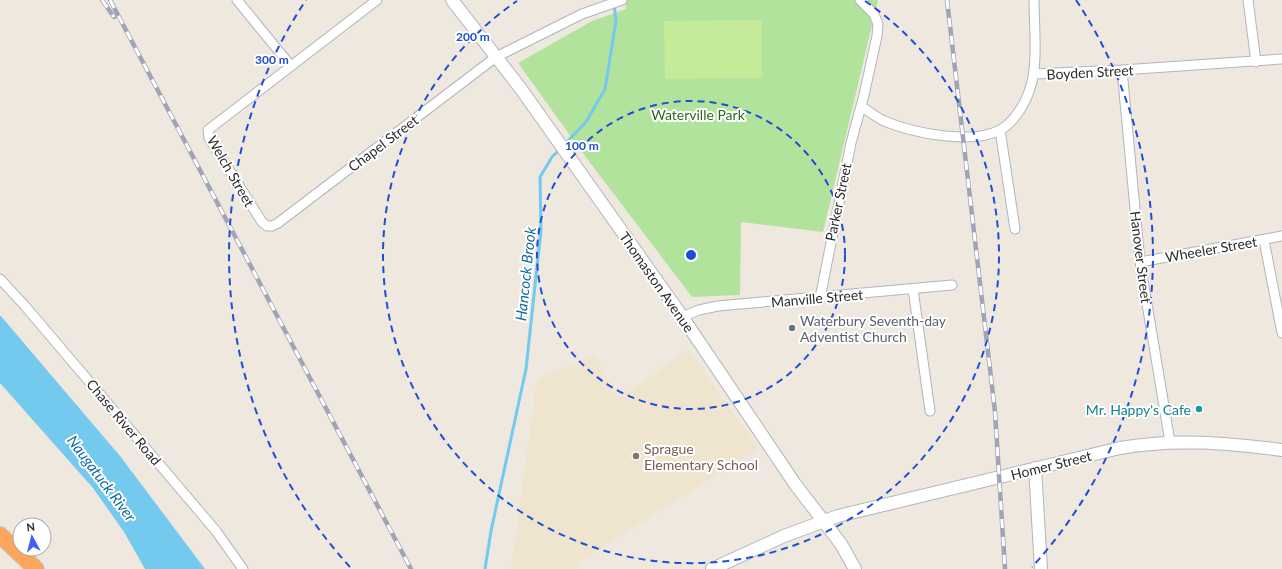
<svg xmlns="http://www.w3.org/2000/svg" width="1282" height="569" viewBox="0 0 1282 569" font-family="Lato,sans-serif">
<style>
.education{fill:#efe5cf}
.green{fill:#b2e39c}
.pitch{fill:#c5ea98}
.water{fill:#74caee}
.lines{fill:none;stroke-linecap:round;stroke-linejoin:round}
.stream{stroke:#74caee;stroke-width:3}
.street-casing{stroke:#b2b5bf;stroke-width:11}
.secondary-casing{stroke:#b2b5bf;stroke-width:14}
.highway-casing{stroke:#c8c8c8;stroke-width:18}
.street{stroke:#fff;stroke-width:9}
.secondary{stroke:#fff;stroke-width:12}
.highway{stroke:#fca65b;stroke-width:16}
.rail-casing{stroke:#a1a4b6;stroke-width:4.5}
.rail{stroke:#fff;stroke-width:3;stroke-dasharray:9;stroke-linecap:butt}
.ring{fill:none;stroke:#1d4ed8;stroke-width:2;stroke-dasharray:7 5}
.worship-dot{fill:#6b7280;stroke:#fff;stroke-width:1.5}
.culture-dot{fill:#0f9aa8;stroke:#fff;stroke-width:1.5}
.education-dot{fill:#8d6e63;stroke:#fff;stroke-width:1.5}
.labels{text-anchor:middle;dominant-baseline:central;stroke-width:4;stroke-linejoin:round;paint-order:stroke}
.street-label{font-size:14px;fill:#2c2c2c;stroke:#fff}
.park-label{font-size:14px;fill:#2a6a1c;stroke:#fff}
.worship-label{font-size:14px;fill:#5b616d;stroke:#fff;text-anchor:start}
.culture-label{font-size:14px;fill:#0d838f;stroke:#fff;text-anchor:end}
.education-label{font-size:14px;fill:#785e54;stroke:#fff;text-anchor:start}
.water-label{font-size:15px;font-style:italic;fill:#0f689e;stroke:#fff}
.centre{fill:#1d4ed8;stroke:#fff;stroke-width:2}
.ring-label{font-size:12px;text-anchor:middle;font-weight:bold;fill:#1d4ed8;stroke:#fff;stroke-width:4;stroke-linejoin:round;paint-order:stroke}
</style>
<rect width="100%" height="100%" fill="#eee8df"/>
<path class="education" d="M689,349L758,449L576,564L578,569H511L537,379L595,355L617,400Z"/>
<path class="green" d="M625,0H878L823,232L741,222L740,295L692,297L582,152L518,63L592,21L626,9Z"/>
<path class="pitch" d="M762,20V78L665,79L664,21Z"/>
<path class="water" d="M0,315L120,456L205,569H145L124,532L93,488L0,383Z"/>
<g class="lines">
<path class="stream" d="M564,145L586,122L605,89L616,21L614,4
M485,569L491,531L526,369L541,230L540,177L552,157L560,149"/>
<g class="street-casing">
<path id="street" d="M237,0L291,66
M377,0L208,130L209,138L262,222L267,226H272L278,223L496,57L582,14L622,0
M1248,0L1256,62
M1122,70L1140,262L1170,442
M1034,74L1122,70L1282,59
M861,106C868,111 876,117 884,121C913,133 972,145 1000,130C1015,122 1027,101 1031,85C1038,63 1034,24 1034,0
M1000,130L1015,229
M1264,240L1282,333
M1140,262L1282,236
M0,279L25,306L216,531L243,569
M913,289L930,411
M820,298L851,143L864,95L877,36L878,24L874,14L860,0
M682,317L699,310L718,306L952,285"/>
</g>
<g class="secondary-casing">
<path id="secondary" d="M452,0L521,89L679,312L795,484L841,544L855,569
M1035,468L1041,569
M712,569L784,536L838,516L1120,448C1176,438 1226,443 1282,450"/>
</g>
<g class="highway-casing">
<path id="highway" d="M0,535L36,569"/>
</g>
<use href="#street" class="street"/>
<use href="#secondary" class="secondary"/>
<use href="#highway" class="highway"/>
<g class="rail-casing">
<path id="rail" d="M102,0L114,17
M110,0L411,569
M947,0L995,412L1005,569"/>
</g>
<use href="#rail" class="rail"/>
</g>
<g class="ring">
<circle cx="691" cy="255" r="154"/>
<path d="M865 1A308 308 0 1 1 517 1"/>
<path d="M350 567A462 462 0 0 1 306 0M1076 0A462 462 0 0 1 1032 567"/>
</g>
<circle class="worship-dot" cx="792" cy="328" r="4"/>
<circle class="culture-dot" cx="1199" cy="409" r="4"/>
<circle class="education-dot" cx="636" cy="456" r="4"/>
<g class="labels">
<g class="street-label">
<text transform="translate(1090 72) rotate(-3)">Boyden Street</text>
<text transform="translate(383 143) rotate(-37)">Chapel Street</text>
<text transform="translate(231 171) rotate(60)">Welch Street</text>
<text transform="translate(838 202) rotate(-78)">Parker Street</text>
<text transform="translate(1211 249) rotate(-10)">Wheeler Street</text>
<text transform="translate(1141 257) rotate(83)">Hanover Street</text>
<text transform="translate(657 282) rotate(55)">Thomaston Avenue</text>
<text transform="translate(817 298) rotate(-5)">Manville Street</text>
<text transform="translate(124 422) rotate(50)">Chase River Road</text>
<text transform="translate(1051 465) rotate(-14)">Homer Street</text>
</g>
<g class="park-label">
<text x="698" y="114">Waterville Park</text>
</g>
<g class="worship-label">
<text x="800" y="320">Waterbury Seventh-day<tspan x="800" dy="16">Adventist Church</tspan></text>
</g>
<g class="culture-label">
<text x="1191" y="409">Mr. Happy's Cafe</text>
</g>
<g class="education-label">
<text x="644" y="448">Sprague<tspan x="644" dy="16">Elementary School</tspan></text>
</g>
<g class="water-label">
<text transform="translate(525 274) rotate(-84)">Hancock Brook</text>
<text transform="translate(102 478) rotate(53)">Naugatuck River</text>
</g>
</g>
<circle cx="691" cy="255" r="6" class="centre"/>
<g class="ring-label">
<text x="473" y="41">200 m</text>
<text x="272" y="64">300 m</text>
<text x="582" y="150">100 m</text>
</g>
<g transform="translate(32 537) rotate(353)"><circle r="19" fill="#ffffff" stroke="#ababab"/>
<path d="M0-3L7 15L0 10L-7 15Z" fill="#425ef8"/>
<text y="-6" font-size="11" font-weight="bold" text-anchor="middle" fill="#2c2c2c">N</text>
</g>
</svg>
